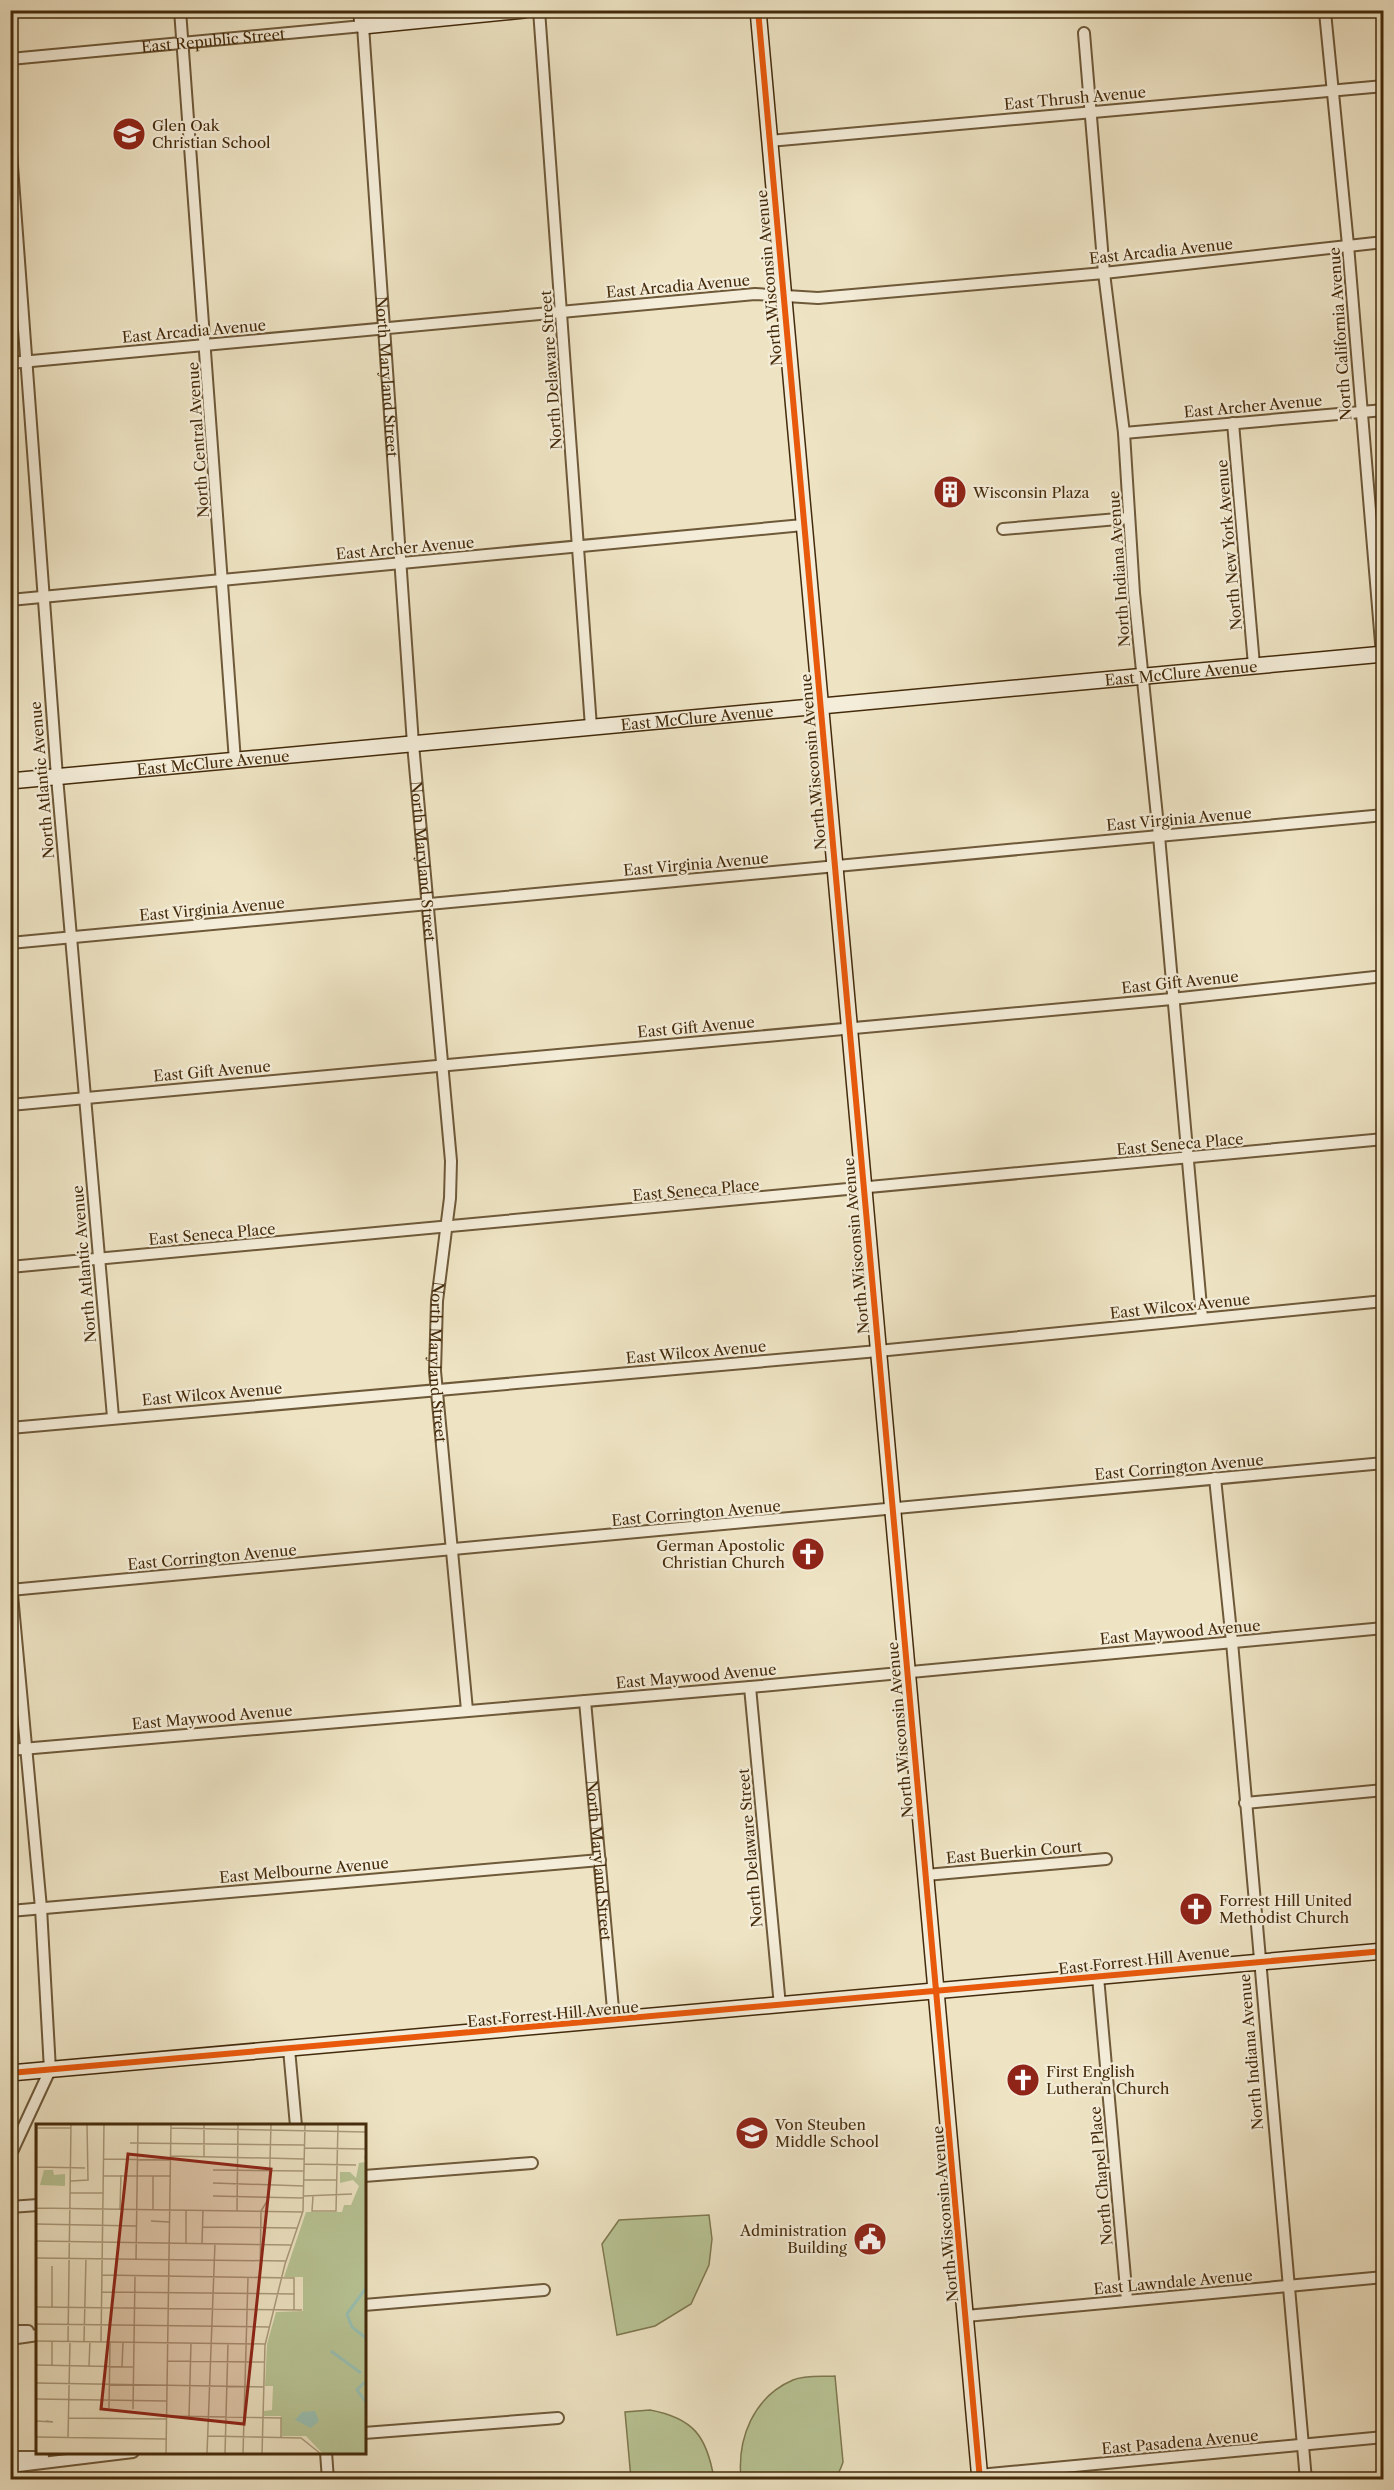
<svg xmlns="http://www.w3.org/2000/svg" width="1394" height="2490" viewBox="0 0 1394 2490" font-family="'Libre Caslon Text',serif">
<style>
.green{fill:#b8c495;stroke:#7e7850;stroke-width:1.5}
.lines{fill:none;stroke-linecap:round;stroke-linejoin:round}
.street-casing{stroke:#6e5939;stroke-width:14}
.secondary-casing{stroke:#442b0b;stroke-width:18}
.street{stroke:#f4edd9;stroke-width:10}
.secondary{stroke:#f4edd9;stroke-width:15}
.cycleway-casing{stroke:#f4edd9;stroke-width:10}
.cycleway{stroke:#e8590c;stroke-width:6}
.labels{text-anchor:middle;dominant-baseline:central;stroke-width:4.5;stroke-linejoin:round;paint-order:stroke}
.street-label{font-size:15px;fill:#442b0b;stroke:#f4edd9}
.poi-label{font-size:15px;fill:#442b0b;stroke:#f4edd9;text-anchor:start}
.inset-river{fill:none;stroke:#99bfb1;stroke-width:3}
.inset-road{fill:none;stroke:#aa9a7a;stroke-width:1.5}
.view{fill:#8f2418;fill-opacity:0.15;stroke:#8f2418;stroke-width:3}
.inset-edge{fill:none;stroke:#442b0b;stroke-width:3}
</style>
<rect width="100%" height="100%" fill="#eee4c4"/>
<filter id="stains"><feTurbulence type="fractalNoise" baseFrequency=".00333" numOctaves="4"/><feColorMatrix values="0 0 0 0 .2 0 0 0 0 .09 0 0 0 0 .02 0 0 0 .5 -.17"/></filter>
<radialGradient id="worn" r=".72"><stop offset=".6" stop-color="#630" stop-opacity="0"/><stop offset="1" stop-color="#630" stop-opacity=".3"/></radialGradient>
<path class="green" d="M709,2215L712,2239L709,2265L691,2304L655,2326L617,2335L602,2244L619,2220Z
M835,2376L843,2462C841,2468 839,2474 833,2478C819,2484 759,2480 741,2479C737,2439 753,2397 793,2380C805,2375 822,2377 835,2376Z
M650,2410C693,2418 707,2436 714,2479H631L625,2412Z"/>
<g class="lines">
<g class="street-casing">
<g id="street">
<path d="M180,10L235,761"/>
<path d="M539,10L591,727"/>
<path d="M1325,12L1348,245L1382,655"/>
<path d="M1084,33L1104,273L1124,433L1134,593L1159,836L1202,1318"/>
<path id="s1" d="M10,59L363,26L413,744L451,1161L450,1198L437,1301L435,1371L467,1710"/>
<path d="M10,139L57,777L113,1417"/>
<path d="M769,141L1384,86"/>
<path d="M10,363L755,294L818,298L1104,273L1384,242"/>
<path d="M1233,423L1254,665"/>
<path d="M1124,433L1384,410"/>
<path d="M1003,529L1129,518"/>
<path d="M10,600L803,525"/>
<path d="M10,943L1384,815"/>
<path d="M10,1105L1172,999L1384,976"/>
<path d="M10,1267L1384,1139"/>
<path d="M10,1428L878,1351L1384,1301"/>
<path d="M1215,1478L1232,1642L1306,2480"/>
<path d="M10,1590L1384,1463"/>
<path d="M750,1687L780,2006"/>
<path id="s2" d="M585,1701L614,2020"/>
<path d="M10,1750L750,1687L1384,1628"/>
<path d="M1245,1803L1384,1790"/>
<path d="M926,1875L1106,1859"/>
<path d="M10,1911L600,1860"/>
<path d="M1098,1977L1127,2300"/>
<path d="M289,2049L296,2126"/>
<path d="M10,2156L50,2070L41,1908L11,1584"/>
<path d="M364,2176L532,2163"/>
<path d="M10,2207L38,2205"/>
<path d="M364,2305L544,2290"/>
<path d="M966,2316L1384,2277"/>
<path d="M10,2331H28"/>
<path d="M10,2339L38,2335"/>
<path d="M364,2433L558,2418"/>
<path d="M326,2452L328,2480"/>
<path d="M10,2457H43"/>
<path d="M10,2467L133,2452"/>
<path d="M979,2475L1384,2437"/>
</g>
</g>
<g class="secondary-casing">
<g id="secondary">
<path d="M361,10L363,26L524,10"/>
<path d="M758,10L980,2480"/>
<path id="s3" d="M10,781L1384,654"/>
<path d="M10,2073L1384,1951"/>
</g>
</g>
<use href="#street" class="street"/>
<use href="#secondary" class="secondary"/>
<g class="cycleway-casing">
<path id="cycleway" d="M758,10L980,2480
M10,2073L1384,1951"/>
</g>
<use href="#cycleway" class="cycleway"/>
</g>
<defs>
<g id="school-disc" transform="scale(1.725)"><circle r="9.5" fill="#8f2418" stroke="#f4edd9"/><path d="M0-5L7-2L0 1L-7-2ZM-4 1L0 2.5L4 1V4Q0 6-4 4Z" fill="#fff"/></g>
<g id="building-disc" transform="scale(1.725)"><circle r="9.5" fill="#8f2418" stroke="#f4edd9"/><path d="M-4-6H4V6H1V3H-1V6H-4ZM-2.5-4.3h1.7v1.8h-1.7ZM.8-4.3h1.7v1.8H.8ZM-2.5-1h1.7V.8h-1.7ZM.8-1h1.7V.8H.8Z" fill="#fff"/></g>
<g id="church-disc" transform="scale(1.725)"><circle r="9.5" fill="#8f2418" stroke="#f4edd9"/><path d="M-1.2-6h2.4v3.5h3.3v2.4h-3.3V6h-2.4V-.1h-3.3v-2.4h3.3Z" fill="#fff"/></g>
<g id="civic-disc" transform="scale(1.725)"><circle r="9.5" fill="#8f2418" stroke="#f4edd9"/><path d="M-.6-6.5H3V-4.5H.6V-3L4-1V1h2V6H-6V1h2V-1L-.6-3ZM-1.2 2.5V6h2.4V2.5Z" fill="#fff"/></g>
</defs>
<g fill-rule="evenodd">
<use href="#school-disc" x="129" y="134"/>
<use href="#building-disc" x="950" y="492"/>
<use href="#church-disc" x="808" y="1554"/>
<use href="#church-disc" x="1196" y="1909"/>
<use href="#church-disc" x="1023" y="2080"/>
<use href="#school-disc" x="752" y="2133"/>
<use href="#civic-disc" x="870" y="2239"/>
</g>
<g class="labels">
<g class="street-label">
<text stroke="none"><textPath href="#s1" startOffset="204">East Republic Street</textPath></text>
<text transform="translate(1075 98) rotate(-5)">East Thrush Avenue</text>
<text transform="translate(1161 251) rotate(-6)">East Arcadia Avenue</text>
<text transform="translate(769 278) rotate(-95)">North Wisconsin Avenue</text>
<text transform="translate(678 286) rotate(-5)">East Arcadia Avenue</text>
<text transform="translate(194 331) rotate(-5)">East Arcadia Avenue</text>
<text transform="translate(1340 334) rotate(-94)">North California Avenue</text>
<text transform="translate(551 370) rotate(-94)">North Delaware Street</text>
<text stroke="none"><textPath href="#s1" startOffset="706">North Maryland Street</textPath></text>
<text transform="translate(1253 406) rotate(-5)">East Archer Avenue</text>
<text transform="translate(198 440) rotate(-94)">North Central Avenue</text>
<text transform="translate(1229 545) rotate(-95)">North New York Avenue</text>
<text transform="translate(405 548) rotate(-5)">East Archer Avenue</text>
<text transform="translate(1119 569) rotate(-94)">North Indiana Avenue</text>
<text stroke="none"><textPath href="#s3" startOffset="1176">East McClure Avenue</textPath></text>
<text stroke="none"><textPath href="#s3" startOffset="690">East McClure Avenue</textPath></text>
<text stroke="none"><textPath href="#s3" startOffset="204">East McClure Avenue</textPath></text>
<text transform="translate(813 762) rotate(-95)">North Wisconsin Avenue</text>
<text transform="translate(42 780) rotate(-95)">North Atlantic Avenue</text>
<text transform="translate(1179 819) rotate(-5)">East Virginia Avenue</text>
<text stroke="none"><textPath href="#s1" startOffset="1192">North Maryland Street</textPath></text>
<text transform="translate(696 864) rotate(-5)">East Virginia Avenue</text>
<text transform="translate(212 909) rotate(-5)">East Virginia Avenue</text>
<text transform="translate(1180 982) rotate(-6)">East Gift Avenue</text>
<text transform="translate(696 1027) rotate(-5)">East Gift Avenue</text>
<text transform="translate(212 1071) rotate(-5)">East Gift Avenue</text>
<text transform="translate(1180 1144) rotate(-5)">East Seneca Place</text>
<text transform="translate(696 1190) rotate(-5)">East Seneca Place</text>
<text transform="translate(212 1234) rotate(-5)">East Seneca Place</text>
<text transform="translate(856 1246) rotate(-95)">North Wisconsin Avenue</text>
<text transform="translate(84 1264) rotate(-95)">North Atlantic Avenue</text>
<text transform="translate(1180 1306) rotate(-6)">East Wilcox Avenue</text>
<text transform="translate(696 1352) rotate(-5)">East Wilcox Avenue</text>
<text stroke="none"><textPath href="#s1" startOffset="1695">North Maryland Street</textPath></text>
<text transform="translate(212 1394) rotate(-5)">East Wilcox Avenue</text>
<text transform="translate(1179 1467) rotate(-5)">East Corrington Avenue</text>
<text transform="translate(696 1513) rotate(-5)">East Corrington Avenue</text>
<text transform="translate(212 1557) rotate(-5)">East Corrington Avenue</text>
<text transform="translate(1180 1632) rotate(-5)">East Maywood Avenue</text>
<text transform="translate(696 1676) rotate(-5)">East Maywood Avenue</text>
<text transform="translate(212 1717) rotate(-5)">East Maywood Avenue</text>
<text transform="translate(900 1730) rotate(-95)">North Wisconsin Avenue</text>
<text transform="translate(750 1848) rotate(-95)">North Delaware Street</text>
<text transform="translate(1014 1852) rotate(-5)">East Buerkin Court</text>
<text stroke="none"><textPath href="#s2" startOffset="160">North Maryland Street</textPath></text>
<text transform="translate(304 1870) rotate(-5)">East Melbourne Avenue</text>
<text transform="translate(1144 1960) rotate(-6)">East Forrest Hill Avenue</text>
<text transform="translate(553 2014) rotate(-5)">East Forrest Hill Avenue</text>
<text transform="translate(1251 2052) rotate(-95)">North Indiana Avenue</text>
<text transform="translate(1101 2176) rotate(-95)">North Chapel Place</text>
<text transform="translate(945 2214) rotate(-95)">North Wisconsin Avenue</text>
<text transform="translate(1173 2282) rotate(-5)">East Lawndale Avenue</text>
<text transform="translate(1180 2442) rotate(-5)">East Pasadena Avenue</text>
</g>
<g class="poi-label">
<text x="152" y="125">Glen Oak<tspan x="152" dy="17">Christian School</tspan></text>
<text x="973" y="492">Wisconsin Plaza</text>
<text x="785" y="1545" text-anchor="end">German Apostolic<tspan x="785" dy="17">Christian Church</tspan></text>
<text x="1219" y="1900">Forrest Hill United<tspan x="1219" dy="17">Methodist Church</tspan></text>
<text x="1046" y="2071">First English<tspan x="1046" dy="17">Lutheran Church</tspan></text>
<text x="775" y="2124">Von Steuben<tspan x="775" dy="17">Middle School</tspan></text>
<text x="847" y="2230" text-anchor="end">Administration<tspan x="847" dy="17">Building</tspan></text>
</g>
</g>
<g transform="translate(36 2124)">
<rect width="330" height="330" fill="#eee4c4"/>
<path d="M328,32H330V326L328,330H287L270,312H246L245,292H228V287L236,286L237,262H229L231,220L240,188L267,187V153H248L270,88H306L308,81H315L323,62L317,56L304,59V48H314L320,54L323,39L329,38ZM8,46H17L18,51L29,50V62L4,61Z" fill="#b8c495"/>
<path d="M279,287L283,297L275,304L259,296L266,288Z" fill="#99bfb1"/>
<path class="inset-river" d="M330,164L311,190L316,203L330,214M295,227L325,249M329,258L321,266L330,278"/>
<path class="inset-road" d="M1,4H35M135,4L330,8M94,19L268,21M268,24L330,25M135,32L268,35M168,33V0M68,35L134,36M268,40L320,41M1,43L49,44M177,46L268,47M67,52H134M268,56H301M35,57L52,56L51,0M177,59L268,62M34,69H67M177,72L268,74M268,72L316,70M277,72L276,87H300L302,0M0,84L267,88M84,85L85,51M117,85V52M201,87L202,0M0,95L1,0M115,97L133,98M0,100L100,102M167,103L261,104M0,117L255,121M150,119V87M166,119L167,86M0,134L250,137M100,135L102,0M66,151L258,154V186M224,153L225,87L233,74L235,0M66,168L259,170M0,183L266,186M16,183V142M0,200L233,203M0,217L229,220M32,217L35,0M48,217L50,134M65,218L68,0M132,237L228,238M0,241L98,243M16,242V217M53,242L54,217M86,243L87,218M0,259L228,263M0,275L131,277M73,284L74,218M97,285L99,152M131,292L245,294M153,293L155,219M245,293V313M33,294L131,295M0,297L17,298L10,297M171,312L265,314L285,330M0,313L130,315M32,314L34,217M130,330L135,0M171,330L179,119M189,330L192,219M207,330L212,153M226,330L229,221L249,140L267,87L269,0"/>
<path class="view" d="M92,30L235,45L208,300L65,285Z"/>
<rect width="330" height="330" class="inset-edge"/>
</g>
<rect width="1394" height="2490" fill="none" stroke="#eee4c4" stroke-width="36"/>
<rect x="12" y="12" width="1370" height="2466" fill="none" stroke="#442b0b" stroke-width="3"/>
<rect x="18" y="18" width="1358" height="2454" fill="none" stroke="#442b0b" stroke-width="1.5"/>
<rect width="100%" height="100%" filter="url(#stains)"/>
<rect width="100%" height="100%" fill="url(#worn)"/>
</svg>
